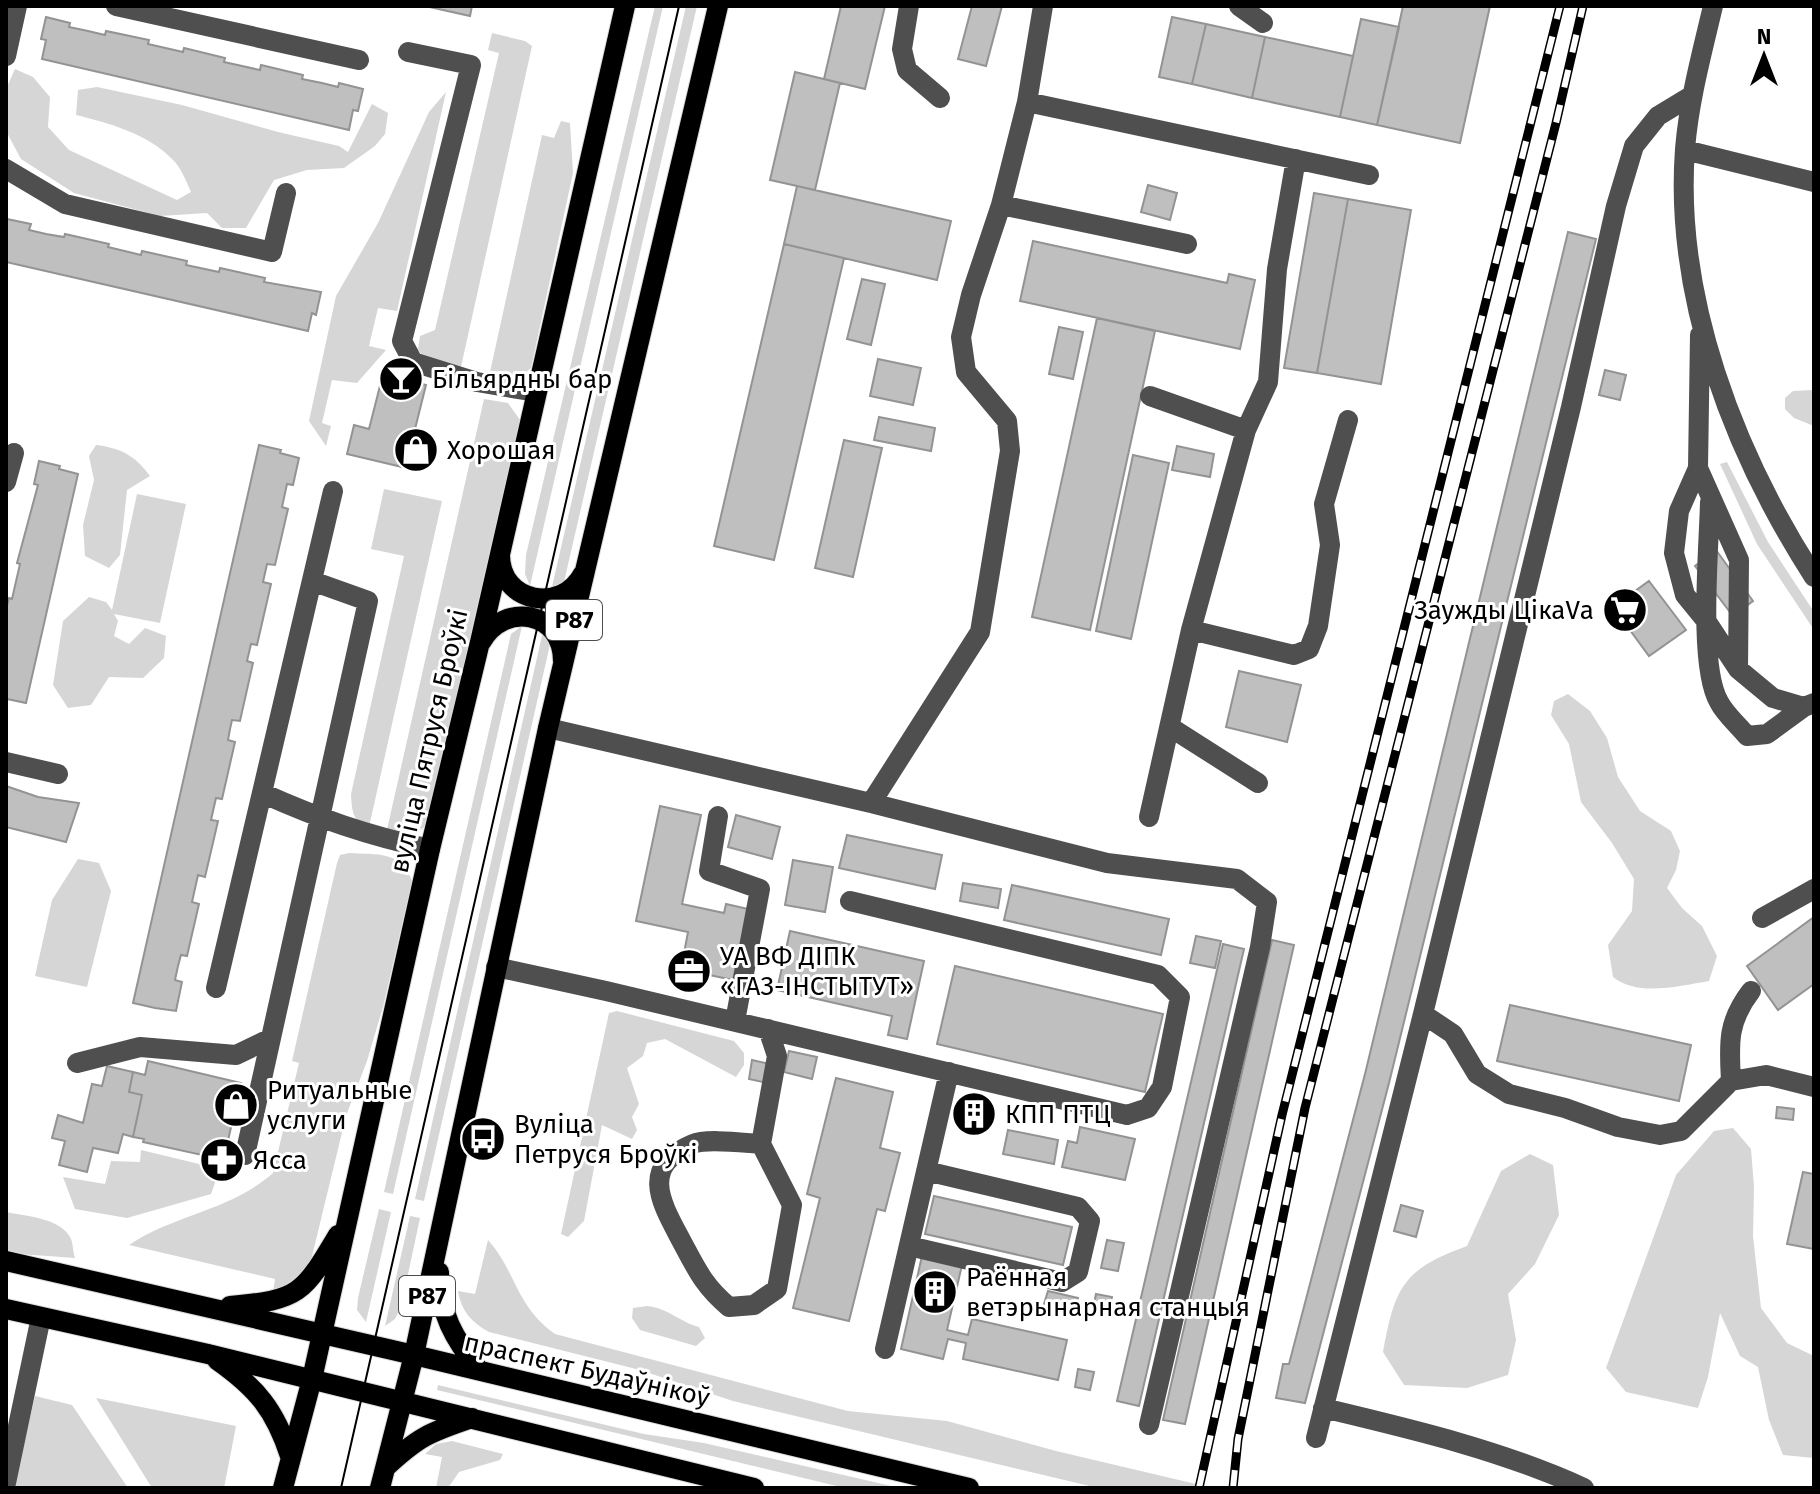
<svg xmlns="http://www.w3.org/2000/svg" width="1820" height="1494" viewBox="0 0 1820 1494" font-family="'Fira Sans',sans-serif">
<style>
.green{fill:#d6d6d6}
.building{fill:#bfbfbf;stroke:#939393;stroke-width:2}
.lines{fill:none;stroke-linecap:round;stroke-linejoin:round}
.major-casing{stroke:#dbdbdb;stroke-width:22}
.minor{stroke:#4f4f4f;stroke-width:20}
.major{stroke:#000;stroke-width:20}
.tram{stroke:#000;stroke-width:2}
.rail-casing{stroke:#000;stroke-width:9}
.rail{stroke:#fff;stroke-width:6;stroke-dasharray:18;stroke-linecap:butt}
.labels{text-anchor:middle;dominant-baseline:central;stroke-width:6;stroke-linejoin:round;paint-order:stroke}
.shield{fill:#fff;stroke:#4c4c4c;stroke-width:2}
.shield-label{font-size:24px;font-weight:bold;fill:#000}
.poi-label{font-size:26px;fill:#000;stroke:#fff;text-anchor:start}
.street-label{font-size:26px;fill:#000;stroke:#fff}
</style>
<rect width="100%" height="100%" fill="#fff"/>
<path class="green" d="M655,6H663L530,586L525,574L526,555Z
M686,6H697L564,582L551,591Z
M492,33L525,41L532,46L461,367L423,358L418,349L420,336L435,330L499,53L488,50Z
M15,69L33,77L50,97L48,127L69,150L177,200L191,192C186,181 181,167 172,159C148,134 109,123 76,115L78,90L97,87L182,105L278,132L339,146L348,152L372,104L388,113L385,134L375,146L344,168L307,170L274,180L246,228H222L207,213L160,216L74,193L21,159L6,131V89Z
M446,92L397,311L378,308L369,346L386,350L357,383L332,380L322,423L331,426L326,446L309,421L336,296L378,223L429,112Z
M561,121L570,123L573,173L531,368L523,375L490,372L542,135L554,138Z
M1814,390V426L1794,418L1785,409V398L1793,391Z
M484,399L508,403L520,420L427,825C413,837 404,838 386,834Z
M96,445C120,448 135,455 150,476L127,490L120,555L109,568L85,556L83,525L94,480L89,456Z
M1727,462L1768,542L1814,612V630L1757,544L1720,464Z
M384,489L442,501L369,827C352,821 352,811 351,794L404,556L371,549Z
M137,494L186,504L160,623L114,614L118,621L114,636L129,644L145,628L166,636L164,658L143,678L109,677L91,705L68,708L53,685L63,621L89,597L106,602L112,610Z
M522,626L393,1194L384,1192L511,634Z
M543,631L551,640L424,1201L415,1199Z
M1568,694L1590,711L1607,738L1618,777L1640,811L1671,831L1680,851L1676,870L1667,888L1682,908L1702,926L1717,956L1709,981C1679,986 1638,997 1613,977L1608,945L1632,911L1634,879L1612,843L1581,802L1569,744L1551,715L1554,701Z
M349,853C377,855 401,850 412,881L383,1007L367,1061L346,1116L307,1277L272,1299L275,1279L129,1245C175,1214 230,1211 273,1173L299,1063L292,1061L337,863L340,855Z
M78,859L99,863L111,891L87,987L35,976L52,900Z
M617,1011L734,1041L744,1053V1065L736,1077L665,1039L647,1043L643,1056L627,1068L639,1104L632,1117L637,1130L632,1139L602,1125L584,1221L568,1237L561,1234L609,1013Z
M1733,1128L1751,1149L1754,1187L1753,1236L1761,1308L1787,1343L1814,1356V1458L1783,1455L1769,1420L1758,1367L1740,1356L1720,1313L1708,1377L1698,1408L1626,1392L1606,1368L1676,1175L1714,1131Z
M141,1150L220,1169L211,1194L127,1218L75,1209L63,1177L105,1184L111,1161L140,1162Z
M1530,1154L1553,1165L1559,1215L1535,1264L1508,1294L1516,1340L1508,1375L1467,1388L1404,1385L1383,1352C1395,1287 1403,1269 1467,1246L1501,1171Z
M379,1209L391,1212L366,1322L357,1310L358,1298Z
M6,1212C25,1216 62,1218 71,1239C73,1244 73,1252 75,1258L6,1253Z
M410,1216L420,1218L401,1307L395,1319L385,1326Z
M488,1240C517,1273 515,1305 555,1334L848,1411L947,1421L1056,1451L1213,1488H1098L733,1401L640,1370L489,1332C472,1323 461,1311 458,1291L475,1294Z
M647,1306C668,1308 680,1322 699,1327L705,1338L696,1346L640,1330L632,1318L633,1308Z
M438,1385L644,1434L704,1443L900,1488H845L437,1390Z
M35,1396L72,1405L128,1488H14Z
M96,1398L236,1426L224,1488H152Z
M452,1441L503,1454L500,1460L459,1472L448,1488H436L442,1457L425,1454L436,1444Z"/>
<path class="building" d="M425,6H472L470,16Z
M841,6H885L865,89L824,79Z
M972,6H1002L986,66L958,59Z
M1403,6H1490L1460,143L1377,125Z
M46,17L70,23L69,27L88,31L105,35L106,31L149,40L148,44L183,52L184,48L225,58L224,62L260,70L261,65L303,75L302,79L322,83L338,87L339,83L363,89L358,111L353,110L349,130L42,59L46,40L41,39Z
M1172,17L1206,24L1192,84L1159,77Z
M1361,19L1399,27L1377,125L1340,117Z
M1206,24L1265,37L1252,98L1192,84Z
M1265,37L1353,56L1340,117L1252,98Z
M795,72L840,83L815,190L770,180Z
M1148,185L1177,193L1170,220L1141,212Z
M797,186L951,221L937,280L784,244Z
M1314,193L1348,199L1317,373L1284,368Z
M1348,199L1411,210L1381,384L1317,373Z
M7,219L31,224L29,230L46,234L64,237L65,234L109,244L108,247L141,255L142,251L187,261L186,265L219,272L220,268L265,278L264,282L321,292L316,315L312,313L308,331L6,262Z
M1568,232L1596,239L1389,1083L1305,1403L1276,1398L1283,1364H1289L1365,1074Z
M1033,241L1227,283L1229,274L1255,280L1240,349L1020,301Z
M784,244L844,258L774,560L714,546Z
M862,279L885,284L871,345L847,339Z
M1097,318L1155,331L1090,630L1032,617Z
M1059,327L1083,332L1073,379L1049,374Z
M878,359L921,368L913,405L870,396Z
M1605,370L1626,375L1620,400L1599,395Z
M383,374L426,385L414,433L420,434L416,450L407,448L402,467L347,454L354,425L369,429Z
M879,417L935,428L931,451L874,440Z
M844,440L882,448L853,577L815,568Z
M259,445L281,450L280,453L299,458L293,485L287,484L282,507L288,509L275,565L267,564L263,582L271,584L257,645L251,644L247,661L253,663L240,721L232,720L230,729L228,740L235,742L222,799L216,798L211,820L218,821L205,877L198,875L192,902L199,904L187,956L181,955L178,966L175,980L182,982L176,1011L155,1008L133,1003Z
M1177,446L1214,454L1210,477L1172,470Z
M1133,455L1169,463L1131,639L1096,631Z
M39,461L60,466L59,469L78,474L26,703L7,699L6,704V609L9,598L12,599L20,564L17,563L38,485L34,484Z
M1716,550L1753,601L1733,616L1695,566Z
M1649,581L1686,630L1649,656L1613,607Z
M1239,671L1301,685L1287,742L1226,727Z
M6,786L38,797L79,803L66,842L6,827Z
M660,806L701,815L682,904L724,913L726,904L748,909L733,980L681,969L688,932L636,921Z
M736,815L780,827L772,859L728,847Z
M847,835L942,855L935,889L839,868Z
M793,860L833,867L825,912L785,905Z
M963,883L1001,889L998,908L960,901Z
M1012,885L1169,919L1161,955L1004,920Z
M1814,917V984L1778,1010L1747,966Z
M790,931L924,961L907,1039L888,1035L892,1016L777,990Z
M1196,936L1221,941L1215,968L1190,963Z
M1272,940L1294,945L1185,1424L1163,1420Z
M1223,944L1244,949L1139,1406L1117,1401Z
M955,966L1163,1014L1145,1092L937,1044Z
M1510,1005L1691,1045L1679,1101L1497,1061Z
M789,1051L817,1057L812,1079L784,1072Z
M752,1060L770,1064L767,1083L749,1079Z
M148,1061L241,1083L225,1154L226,1158L218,1162L216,1158L143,1142L144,1139L133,1137L142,1095L129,1092L133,1072L145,1075Z
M107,1066L133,1072L129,1092L142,1095L133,1137L123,1134L118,1153L93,1148L87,1172L59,1165L65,1141L52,1138L58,1115L83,1123L92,1084L102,1086Z
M836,1078L893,1092L880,1148L900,1153L885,1211L877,1209L849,1321L793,1308L820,1198L807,1194Z
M971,1101L982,1104L977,1127L965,1125Z
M1777,1107L1794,1109L1793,1120L1776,1118Z
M1080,1127L1135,1139L1125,1180L1062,1167L1068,1141L1077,1143Z
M1008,1130L1058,1140L1054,1164L1003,1154Z
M1803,1172L1814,1174V1249L1787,1244Z
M934,1196L1072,1227L1063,1265L925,1234Z
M1401,1205L1423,1211L1416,1237L1394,1231Z
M1107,1240L1124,1243L1118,1271L1101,1268Z
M922,1256L962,1265L947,1330L968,1335L972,1319L1067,1340L1058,1380L963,1359L966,1343L948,1339L943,1359L901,1349Z
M1048,1291L1078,1298L1073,1315L1043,1307Z
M1096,1294L1112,1297L1109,1311L1093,1308Z
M1078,1369L1094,1372L1090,1390L1075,1387Z"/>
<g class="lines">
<g class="major-casing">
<path id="major" d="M500,555C500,603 562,614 583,574
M481,642C504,601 563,611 563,661
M6,1261L414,1355L969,1488
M439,1272C439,1313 454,1339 479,1370
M230,1306C299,1300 303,1294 338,1235
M6,1309L208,1354L754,1488
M217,1360C257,1388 275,1410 290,1456
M385,1468C418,1437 430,1432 472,1418
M283,1488L312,1379L430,849L480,642L625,6
M380,1488L414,1355L548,728L718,6"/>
</g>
<path class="minor" d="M116,6L359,60
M909,6L902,49L907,70L940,98
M1239,6L1263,23
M1713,6C1702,53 1689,100 1685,149C1674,298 1734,453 1814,577
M408,52L471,65L402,341L413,362L477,382L536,392
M6,56L17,6
M1027,102L1369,175
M1685,150L1814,182
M6,169L65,204L272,252L286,193
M1001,205L1187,244
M1700,335L1698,468L1739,560L1738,669
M1150,396L1246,430
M1698,468L1679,511L1674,553L1685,595L1707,622L1738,669L1773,698L1804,707
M6,482L14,453
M1710,502C1709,548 1698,666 1719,702C1725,714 1738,725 1747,736L1767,734L1804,707L1814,703
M1191,630L1294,655L1309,649L1318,626L1330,545L1324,504L1348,420
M1170,727L1258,783
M548,728L871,803L1107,863L1237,879L1267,902L1260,947L1149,1425
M6,762L58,774
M262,793C320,819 366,835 430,849
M871,803L980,632L1010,451L1007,421L966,372L961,337L971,295L1001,205L1027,102L1043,6
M718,816L709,871L760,889L735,1021
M1149,817L1191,630L1246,430L1268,382L1277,269L1296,159
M1762,918L1814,889
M496,967L606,991L1127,1115L1148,1108L1162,1087L1180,997L1158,975L850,901
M216,988L333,491
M1423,1014L1453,1034L1477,1074L1509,1094L1565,1108L1618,1127L1660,1135L1681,1131L1731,1081L1766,1075L1814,1087
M77,1063L140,1047L236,1055L271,1038L368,601L312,581
M1731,1081C1729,1044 1727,1022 1751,991
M761,1144L792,1205L777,1289L754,1305L729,1307C704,1286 697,1270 682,1242C662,1204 638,1167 693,1144C706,1138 745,1143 761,1144L777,1056L768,1029
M245,1155L271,1038
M909,1246L1062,1282L1078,1272L1090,1221L1078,1207L926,1171
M885,1349L949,1072
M1323,1408C1411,1429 1501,1450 1584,1488
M1316,1438L1423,1014L1571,407L1616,206L1634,146L1658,116L1691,96
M6,1483L41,1317"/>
<use href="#major" class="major"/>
<path class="tram" d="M341,1488L679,6"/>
<g class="rail-casing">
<path id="rail" d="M1199,1488L1282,1115L1560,6
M1233,1488L1238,1439L1305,1108L1556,123L1583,6"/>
</g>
<use href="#rail" class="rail"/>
</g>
<defs>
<g id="bar-disc" transform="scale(2.3)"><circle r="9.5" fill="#000" stroke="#fff"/><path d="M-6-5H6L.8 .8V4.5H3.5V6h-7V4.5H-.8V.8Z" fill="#fff"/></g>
<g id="shop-disc" transform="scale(2.3)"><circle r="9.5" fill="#000" stroke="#fff"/><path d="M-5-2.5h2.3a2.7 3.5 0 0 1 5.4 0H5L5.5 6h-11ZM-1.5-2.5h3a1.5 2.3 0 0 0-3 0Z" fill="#fff"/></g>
<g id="supermarket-disc" transform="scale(2.3)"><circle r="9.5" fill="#000" stroke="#fff"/><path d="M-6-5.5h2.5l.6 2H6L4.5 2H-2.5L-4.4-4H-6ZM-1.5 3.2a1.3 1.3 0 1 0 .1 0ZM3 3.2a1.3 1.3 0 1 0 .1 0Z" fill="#fff"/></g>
<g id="office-disc" transform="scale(2.3)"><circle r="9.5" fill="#000" stroke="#fff"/><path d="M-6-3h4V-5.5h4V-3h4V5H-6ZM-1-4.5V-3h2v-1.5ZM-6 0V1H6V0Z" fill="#fff"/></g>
<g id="building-disc" transform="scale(2.3)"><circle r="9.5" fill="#000" stroke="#fff"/><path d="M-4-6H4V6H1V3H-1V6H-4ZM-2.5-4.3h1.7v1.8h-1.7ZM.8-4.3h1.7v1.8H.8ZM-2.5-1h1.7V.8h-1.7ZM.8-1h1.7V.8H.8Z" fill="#fff"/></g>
<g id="bus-disc" transform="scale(2.3)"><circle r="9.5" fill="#000" stroke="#fff"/><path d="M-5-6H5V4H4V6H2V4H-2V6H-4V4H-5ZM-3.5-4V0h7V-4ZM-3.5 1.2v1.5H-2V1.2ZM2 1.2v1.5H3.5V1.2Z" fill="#fff"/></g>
<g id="pharmacy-disc" transform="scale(2.3)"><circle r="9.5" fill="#000" stroke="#fff"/><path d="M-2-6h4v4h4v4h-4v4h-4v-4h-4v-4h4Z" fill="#fff"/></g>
</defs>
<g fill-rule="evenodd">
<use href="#bar-disc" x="401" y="379"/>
<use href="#shop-disc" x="416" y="450"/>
<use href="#supermarket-disc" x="1625" y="610"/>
<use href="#office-disc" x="689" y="971"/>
<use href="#shop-disc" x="236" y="1105"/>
<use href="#building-disc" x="974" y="1114"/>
<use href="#bus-disc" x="483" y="1139"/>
<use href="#pharmacy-disc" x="222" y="1160"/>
<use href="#building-disc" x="935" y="1292"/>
</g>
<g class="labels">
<g class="shield">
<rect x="546" y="600" width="56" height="40" rx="6"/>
<rect x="399" y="1276" width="56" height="40" rx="6"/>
</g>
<g class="shield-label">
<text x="574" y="620">Р87</text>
<text x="427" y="1296">Р87</text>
</g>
<g class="poi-label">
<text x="432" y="379">Більярдны бар</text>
<text x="447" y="450">Хорошая</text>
<text x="1594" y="610" text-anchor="end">Заужды ЦікаVа</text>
<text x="720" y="956">УА ВФ ДІПК<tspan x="720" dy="30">«ГАЗ-ІНСТЫТУТ»</tspan></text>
<text x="267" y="1090">Ритуальные<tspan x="267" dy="30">услуги</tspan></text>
<text x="1005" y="1114">КПП ПТЦ</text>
<text x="514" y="1124">Вуліца<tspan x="514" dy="30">Петруся Броўкі</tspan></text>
<text x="253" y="1160">Ясса</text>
<text x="966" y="1277">Раённая<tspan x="966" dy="30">ветэрынарная станцыя</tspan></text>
</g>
<g class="street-label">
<text transform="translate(429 741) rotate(-77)">вуліца Пятруся Броўкі</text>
<text transform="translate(587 1370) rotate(13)">праспект Будаўнікоў</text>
</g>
</g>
<rect width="1820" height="1494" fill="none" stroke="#000000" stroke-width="16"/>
<g transform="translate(1764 56)" stroke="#ffffff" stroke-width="6" paint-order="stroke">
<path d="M0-6L14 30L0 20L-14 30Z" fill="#000000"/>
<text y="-12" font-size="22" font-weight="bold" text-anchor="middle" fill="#000000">N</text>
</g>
</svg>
